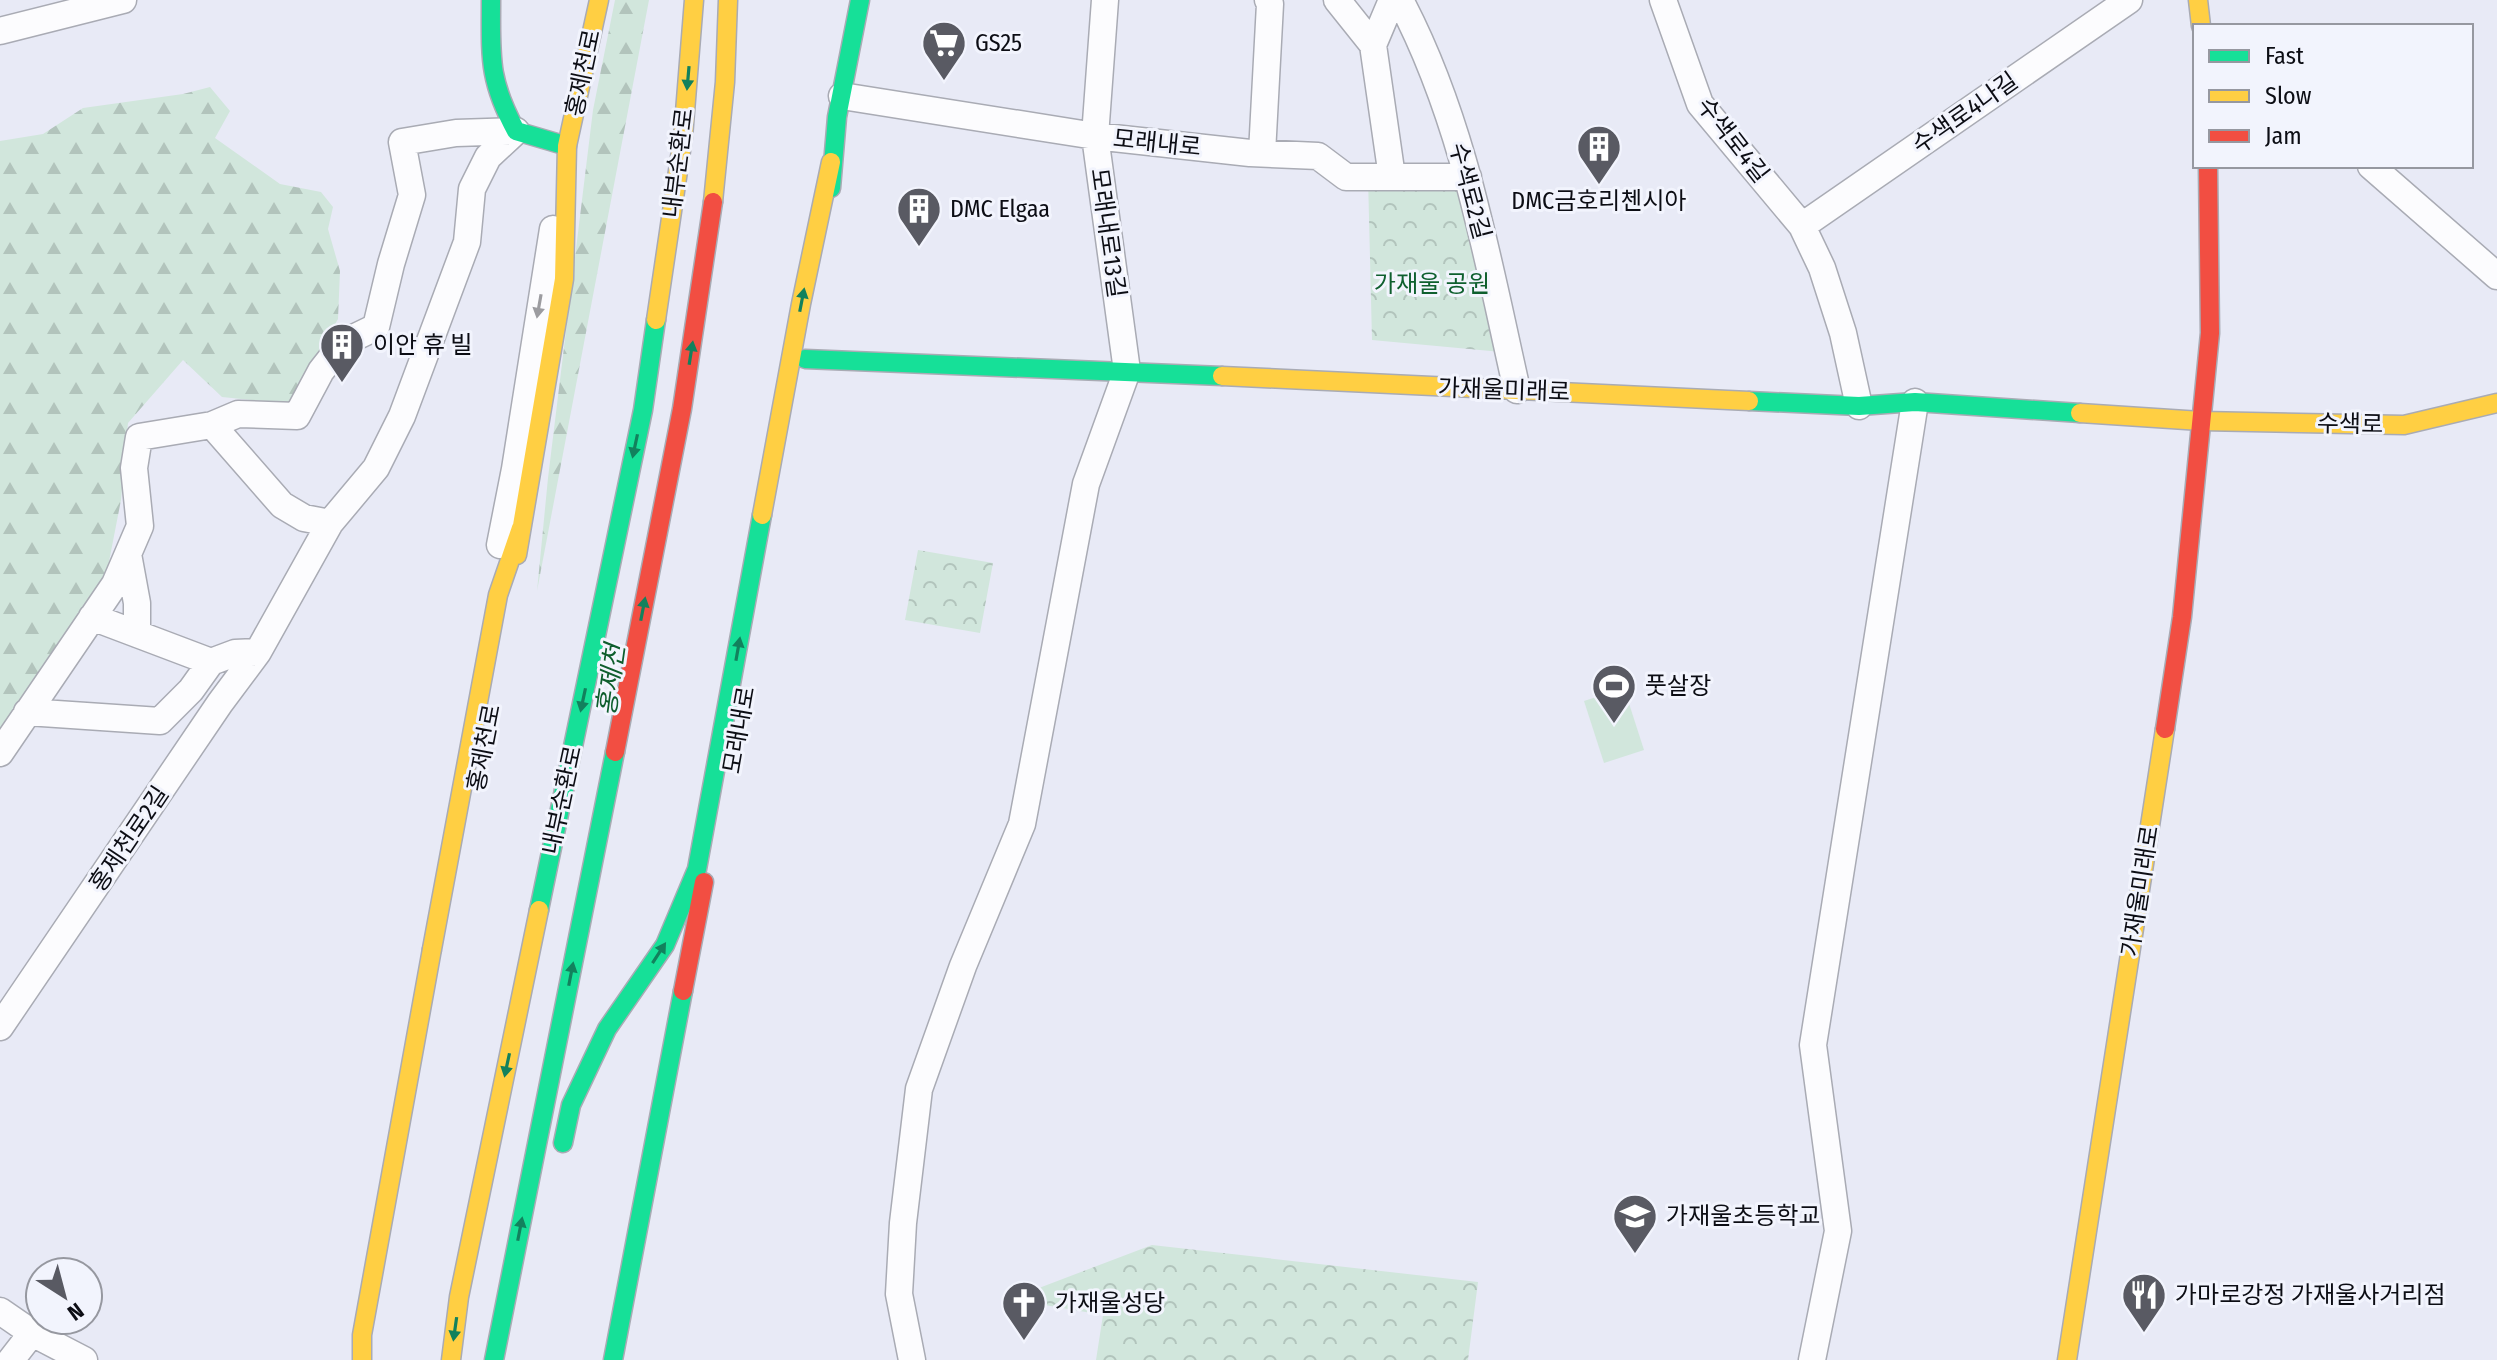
<svg xmlns="http://www.w3.org/2000/svg" width="2497" height="1360" viewBox="0 0 2497 1360" font-family="'Fira Sans Condensed','Noto Sans KR',sans-serif">
<style>
.green{fill:#d1e6dc}
.forest{fill:url(#forest-firs)}
.park{fill:url(#park-crowns)}
.lines{fill:none;stroke-linecap:round;stroke-linejoin:round}
.street-casing{stroke:#a9abb4;stroke-width:29}
.fast-casing{stroke:#a9abb4;stroke-width:21}
.slow-casing{stroke:#a9abb4;stroke-width:21}
.jam-casing{stroke:#a9abb4;stroke-width:21}
.street{stroke:#fcfcfe;stroke-width:26}
.fast{stroke:#16e098;stroke-width:18}
.slow{stroke:#ffcf43;stroke-width:18}
.jam{stroke:#f24e42;stroke-width:18}
.slow-bridge-casing{stroke:#a9abb4;stroke-width:21;stroke-linecap:butt}
.slow-bridge{stroke:#ffcf43;stroke-width:18}
.oneway{fill:#12815d}
.oneway2{fill:#9c9ca0}
.labels{text-anchor:middle;dominant-baseline:central;stroke-width:6;stroke-linejoin:round;paint-order:stroke}
.poi-label{font-size:24px;fill:#0c0d14;stroke:#f2f4fd;text-anchor:start}
.street-label{font-size:24px;fill:#0c0d14;stroke:#f2f4fd}
.park-label{font-size:24px;fill:#0e5f2e;stroke:#f2f4fd}
.water-label{font-size:26px;font-style:italic;fill:#0e5e2d;stroke:#f2f4fd}
</style>
<defs>
<pattern id="forest-firs" width="22" height="20" patternUnits="userSpaceOnUse" patternTransform="scale(2)"><rect width="22" height="20" fill="#d1e6dc"/><path d="M5 1l3.5 6h-7zM16 11l3.5 6h-7z" fill="#b2c4bc"/></pattern>
<pattern id="park-crowns" width="20" height="18" patternUnits="userSpaceOnUse" patternTransform="scale(2)"><rect width="20" height="18" fill="#d1e6dc"/><path d="M2 6a3 3 0 1 1 6 0M12 15a3 3 0 1 1 6 0" fill="none" stroke="#b2c4bc"/></pattern>
</defs>
<rect width="100%" height="100%" fill="#e8eaf6"/>
<path class="green" d="M1624,688L1644,750L1604,763L1584,701Z"/>
<path class="forest" d="M615,0H649L537,591L548,478L593,110Z
M210,87L230,111L215,138L280,184L321,192L333,207L328,229L340,271L338,319L291,404L222,397L183,360L128,423L121,500L107,572L0,731V141L43,134L83,108L183,94Z"/>
<path class="park" d="M1368,177L1470,184L1512,353L1372,340Z
M918,550L993,563L980,633L905,620Z
M1152,1245L1478,1282L1468,1360H1096L1103,1315L1010,1299Z"/>
<g class="lines">
<g class="street-casing">
<path id="street" d="M1337,0L1373,45
M1392,0L1373,45L1392,177
M1400,0C1464,121 1487,258 1517,390
M1663,0L1700,104L1802,226L1822,268L1843,333L1859,406
M0,31L123,0
M842,96L1095,136L1250,153L1318,156L1346,177H1468
M1262,153L1270,4L1268,0
M2371,166L2497,276
M1802,226L2129,0
M212,425L282,505L304,518L330,523
M500,545L515,469L553,229
M128,554L137,603V634
M92,617L211,662
M27,712L160,721L191,690L211,662L235,653L258,652
M0,753L115,584L140,526L134,468L139,437L212,425L238,414L297,416L321,371L343,343L376,327L391,264L412,195L402,142L456,133L516,131
M0,1027L220,703L258,652L330,523L376,468L402,416L467,242L472,189L488,157L516,131
M0,1311L32,1333L84,1360
M11,1360L32,1333
M912,1360L899,1294L903,1223L919,1089L963,966L1022,824L1086,484L1127,371L1095,136L1105,0
M1812,1360L1838,1231L1813,1045L1915,402"/>
</g>
<g class="fast-casing">
<path id="fast" d="M491,0C491,57 488,79 516,131L567,146
M831,188L837,117L860,0
M805,359L1222,376
M1749,401L1859,406L1915,402L2080,413
M539,910L643,410L656,320
M563,1143L571,1105L607,1029L665,945L697,869L762,515
M494,1360L615,752
M613,1360L683,991"/>
</g>
<g class="slow-casing">
<path id="slow" d="M2198,0L2201,26
M713,202L725,82L728,0
M656,320L683,137L694,0
M1222,376L1749,401
M2080,413L2201,421L2404,425L2497,403
M762,515L801,304L831,162
M517,555L564,279L567,146L599,0
M432,949L498,595L521,528
M451,1360L459,1297L539,910
M2067,1360L2165,729"/>
</g>
<g class="jam-casing">
<path id="jam" d="M2165,729L2182,617L2210,333L2208,166
M615,752L682,409L713,202
M683,991L704,882"/>
</g>
<use href="#street" class="street"/>
<use href="#fast" class="fast"/>
<use href="#slow" class="slow"/>
<use href="#jam" class="jam"/>
<g class="slow-bridge-casing">
<path id="slow-bridge" d="M362,1360V1335L432,949"/>
</g>
<use href="#slow-bridge" class="slow-bridge"/>
</g>
<defs><path id="oneway-solid" d="M-6-.8H1V-3.2L6.5 0L1 3.2V.8H-6Z" transform="scale(2)"/></defs>
<g class="oneway">
<use href="#oneway-solid" transform="translate(688 78) rotate(95)"/>
<use href="#oneway-solid" transform="translate(802 300) rotate(-79)"/>
<use href="#oneway-solid" transform="translate(691 353) rotate(-81)"/>
<use href="#oneway-solid" transform="translate(635 446) rotate(102)"/>
<use href="#oneway-solid" transform="translate(643 609) rotate(-79)"/>
<use href="#oneway-solid" transform="translate(738 649) rotate(-80)"/>
<use href="#oneway-solid" transform="translate(583 700) rotate(102)"/>
<use href="#oneway-solid" transform="translate(659 953) rotate(-57)"/>
<use href="#oneway-solid" transform="translate(571 974) rotate(-79)"/>
<use href="#oneway-solid" transform="translate(507 1065) rotate(102)"/>
<use href="#oneway-solid" transform="translate(520 1229) rotate(-79)"/>
<use href="#oneway-solid" transform="translate(455 1329) rotate(98)"/>
</g>
<use class="oneway2" href="#oneway-solid" transform="translate(539 306) rotate(100)"/>
<defs>
<g id="supermarket-pin" transform="scale(2.3)"><path d="M0 17L-7.5 6A9.5 9.5 0 1 1 7.5 6Z" fill="#595a63" stroke="#f2f4fd"/><path d="M-6-5.5h2.5l.6 2H6L4.5 2H-2.5L-4.4-4H-6ZM-1.5 3.2a1.3 1.3 0 1 0 .1 0ZM3 3.2a1.3 1.3 0 1 0 .1 0Z" fill="#fff"/></g>
<g id="building-pin" transform="scale(2.3)"><path d="M0 17L-7.5 6A9.5 9.5 0 1 1 7.5 6Z" fill="#595a63" stroke="#f2f4fd"/><path d="M-4-6H4V6H1V3H-1V6H-4ZM-2.5-4.3h1.7v1.8h-1.7ZM.8-4.3h1.7v1.8H.8ZM-2.5-1h1.7V.8h-1.7ZM.8-1h1.7V.8H.8Z" fill="#fff"/></g>
<g id="stadium-pin" transform="scale(2.3)"><path d="M0 17L-7.5 6A9.5 9.5 0 1 1 7.5 6Z" fill="#595a63" stroke="#f2f4fd"/><path d="M0-5a6.5 5 0 1 0 0 10a6.5 5 0 1 0 0-10ZM-3.5-1.8h7v3.6h-7Z" fill="#fff"/></g>
<g id="school-pin" transform="scale(2.3)"><path d="M0 17L-7.5 6A9.5 9.5 0 1 1 7.5 6Z" fill="#595a63" stroke="#f2f4fd"/><path d="M0-5L7-2L0 1L-7-2ZM-4 1L0 2.5L4 1V4Q0 6-4 4Z" fill="#fff"/></g>
<g id="restaurant-pin" transform="scale(2.3)"><path d="M0 17L-7.5 6A9.5 9.5 0 1 1 7.5 6Z" fill="#595a63" stroke="#f2f4fd"/><path d="M-5-6h1v4h1v-4h1v4h1v-4h1v5L-1.5 .5V6h-2V.5L-5-1ZM5-6V6H3V1.5H1.5Q1.5-4 5-6Z" fill="#fff"/></g>
<g id="church-pin" transform="scale(2.3)"><path d="M0 17L-7.5 6A9.5 9.5 0 1 1 7.5 6Z" fill="#595a63" stroke="#f2f4fd"/><path d="M-1.2-6h2.4v3.5h3.3v2.4h-3.3V6h-2.4V-.1h-3.3v-2.4h3.3Z" fill="#fff"/></g>
</defs>
<g fill-rule="evenodd">
<use href="#supermarket-pin" x="944" y="43"/>
<use href="#building-pin" x="1599" y="147"/>
<use href="#building-pin" x="919" y="209"/>
<use href="#building-pin" x="342" y="345"/>
<use href="#stadium-pin" x="1614" y="686"/>
<use href="#school-pin" x="1635" y="1216"/>
<use href="#restaurant-pin" x="2144" y="1295"/>
<use href="#church-pin" x="1024" y="1303"/>
</g>
<g class="labels">
<g class="poi-label">
<text x="975" y="43">GS25</text>
<text x="1599" y="201" text-anchor="middle">DMC금호리첸시아</text>
<text x="950" y="209">DMC Elgaa</text>
<text x="373" y="345">이안 휴 빌</text>
<text x="1645" y="686">풋살장</text>
<text x="1666" y="1216">가재울초등학교</text>
<text x="2175" y="1295">가마로강정 가재울사거리점</text>
<text x="1055" y="1303">가재울성당</text>
</g>
<g class="street-label">
<text transform="translate(583 73) rotate(-78)">홍제천로</text>
<text transform="translate(1965 113) rotate(-35)">수색로4나길</text>
<text transform="translate(1733 140) rotate(52)">수색로4길</text>
<text transform="translate(1157 143) rotate(6)">모래내로</text>
<text transform="translate(678 163) rotate(-83)">내부순환로</text>
<text transform="translate(1470 191) rotate(75)">수색로2길</text>
<text transform="translate(1108 233) rotate(82)">모래내로13길</text>
<text transform="translate(1504 390) rotate(2)">가재울미래로</text>
<text transform="translate(2350 424) rotate(1)">수색로</text>
<text transform="translate(739 730) rotate(-80)">모래내로</text>
<text transform="translate(484 748) rotate(-79)">홍제천로</text>
<text transform="translate(562 800) rotate(-78)">내부순환로</text>
<text transform="translate(129 839) rotate(-56)">홍제천로2길</text>
<text transform="translate(2140 891) rotate(-81)">가재울미래로</text>
</g>
<g class="park-label">
<text x="1432" y="284">가재울 공원</text>
</g>
<g class="water-label">
<text transform="translate(611 680) rotate(-82)">홍제천</text>
</g>
</g>
<rect x="2193" y="24" width="280" height="144" fill="#f2f4fd" stroke="#9698a0" stroke-width="2"/>
<rect x="2209" y="50" width="40" height="12" fill="#16e098" stroke="#9698a0" stroke-width="2"/>
<text x="2265" y="64" font-size="24" fill="#0c0d14">Fast</text>
<rect x="2209" y="90" width="40" height="12" fill="#ffcf43" stroke="#9698a0" stroke-width="2"/>
<text x="2265" y="104" font-size="24" fill="#0c0d14">Slow</text>
<rect x="2209" y="130" width="40" height="12" fill="#f24e42" stroke="#9698a0" stroke-width="2"/>
<text x="2265" y="144" font-size="24" fill="#0c0d14">Jam</text>
<g transform="translate(64 1296) rotate(144)"><circle r="38" fill="#f2f4fd" stroke="#9698a0" stroke-width="2"/>
<path d="M0-6L14 30L0 20L-14 30Z" fill="#595a63"/>
<text y="-12" font-size="22" font-weight="bold" text-anchor="middle" fill="#0c0d14">N</text>
</g>
</svg>
